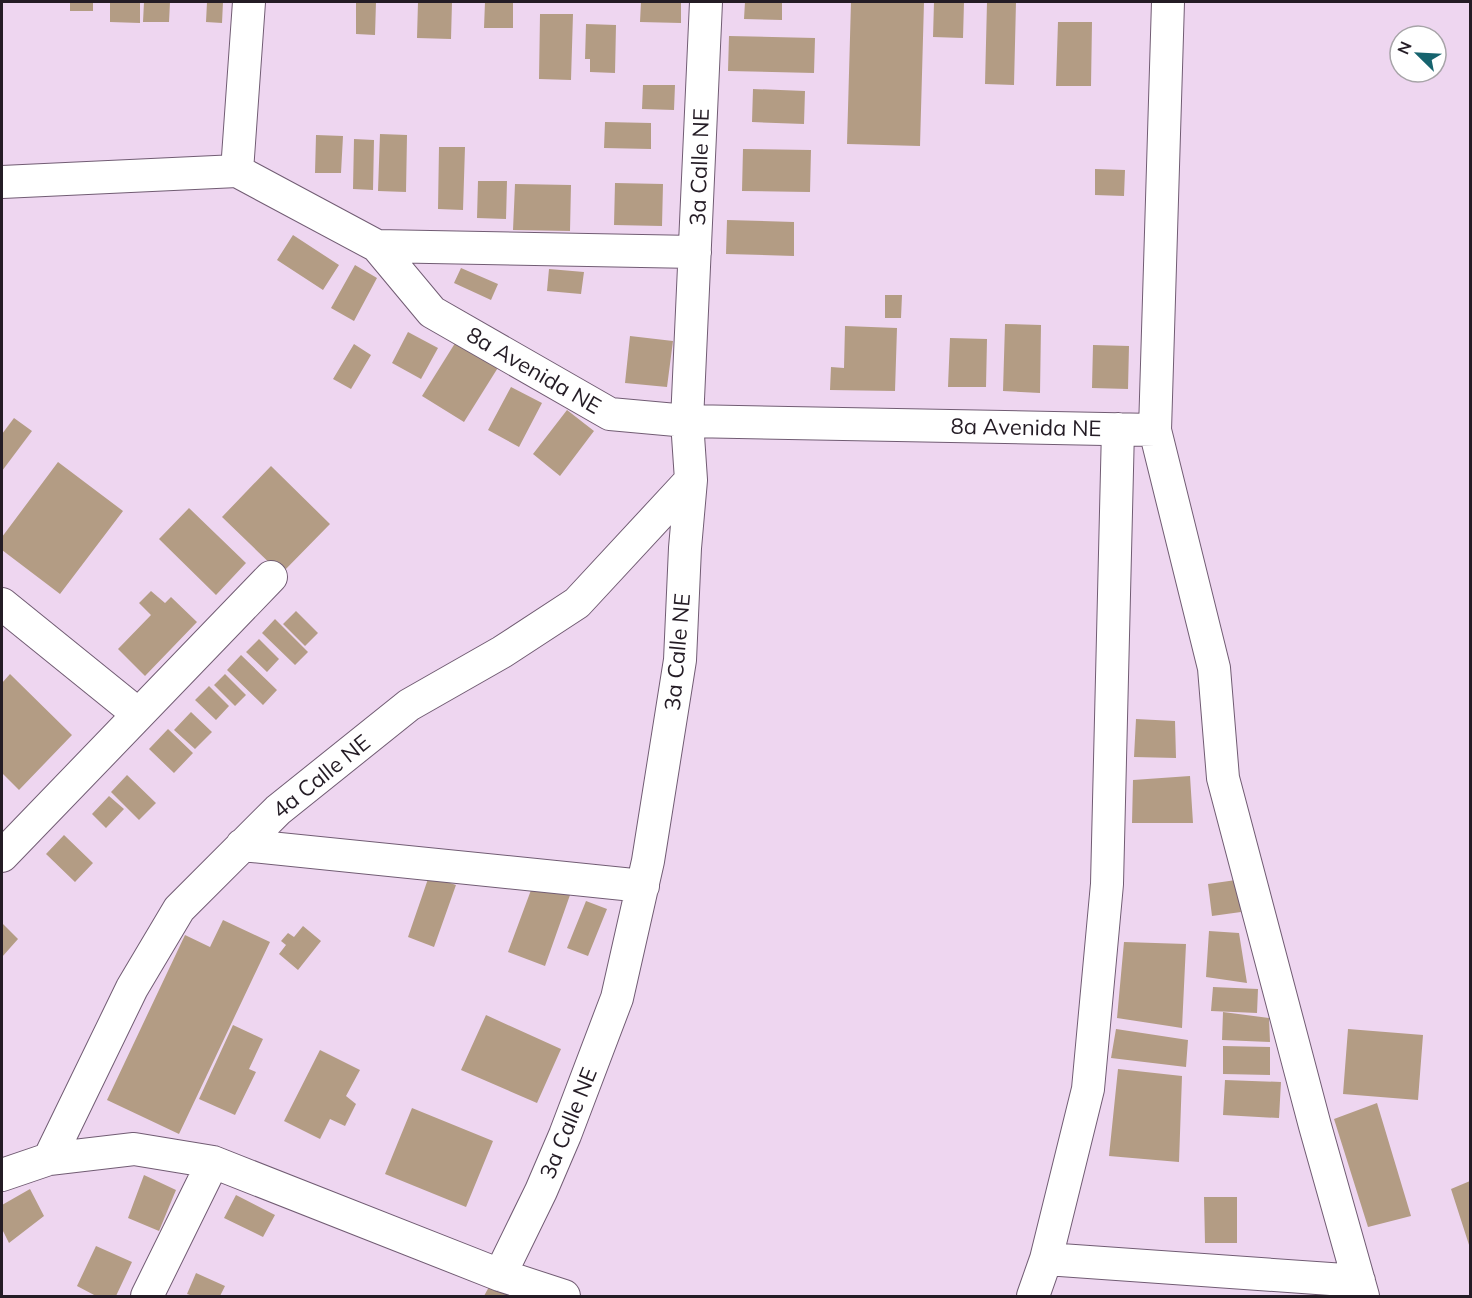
<svg xmlns="http://www.w3.org/2000/svg" width="1472" height="1298" viewBox="0 0 1472 1298" font-family="Mulish,sans-serif">
<style>
.building{fill:#b39c84}
.lines{fill:none;stroke-linecap:round;stroke-linejoin:round}
.minor-casing{stroke:#715c73;stroke-width:34}
.minor{stroke:#fff;stroke-width:32}
.labels{text-anchor:middle;dominant-baseline:central;stroke-width:4.5;stroke-linejoin:round;paint-order:stroke}
.street-label{font-size:22px;fill:#241c25;stroke:#fff}
</style>
<rect width="100%" height="100%" fill="#eed6f0"/>
<path class="building" d="M70,2H93V11H70Z
M110,2H140V23L110,22Z
M144,2H170L169,22H143Z
M207,2H223L222,23L206,22Z
M356,2H376L375,35L356,34Z
M418,2H452L451,39L417,38Z
M485,2H513V28H484Z
M641,2H681V23L640,22Z
M745,2H782V20L744,19Z
M851,2H924L920,146L847,144Z
M934,2H964L963,38L933,37Z
M987,2H1016L1014,85L985,84Z
M540,14H573L571,80L539,79Z
M1058,22H1092L1091,86H1056Z
M586,24L616,25L615,73L590,72V59H585Z
M729,36L815,38L814,73L728,71Z
M643,85H675L674,110L642,109Z
M753,89L805,91L804,124L752,122Z
M605,122L651,123V149L604,148Z
M380,134L407,135L406,192L378,191Z
M316,135L343,136L341,173H315Z
M354,139L374,140L373,190L353,189Z
M439,147H465L463,210L438,209Z
M743,149L811,150L810,192L742,191Z
M1095,169L1125,170L1124,196L1095,195Z
M478,181H507L506,219L477,218Z
M615,183L663,184L662,226L614,225Z
M515,184L571,185L570,231L513,230Z
M727,220L794,222V256L726,254Z
M293,235L339,265L323,290L277,260Z
M355,265L377,278L354,321L331,308Z
M461,268L498,284L491,300L454,283Z
M549,269L584,272L581,294L547,291Z
M885,295H902L901,318H885Z
M1005,324L1041,325L1040,393L1003,391Z
M845,326L897,328L895,391L830,390L831,367L844,368Z
M408,332L438,348L421,379L392,363Z
M630,336L673,341L667,387L625,383Z
M950,338L987,339L986,387H948Z
M457,340L499,366L464,422L422,396Z
M354,344L371,355L351,389L333,379Z
M1093,345L1129,346L1128,389L1092,388Z
M511,387L542,403L519,447L488,430Z
M567,410L594,431L560,476L533,454Z
M14,418L32,431L2,471V434Z
M58,462L123,511L60,594L2,550V537Z
M271,466L330,524L281,574L222,517Z
M189,508L246,563L216,595L159,539Z
M151,591L165,603L171,597L197,622L145,676L118,649L151,615L139,603Z
M296,611L318,633L305,646L283,624Z
M275,619L308,652L295,665L262,633Z
M259,639L279,659L267,672L246,652Z
M241,655L277,690L263,705L227,670Z
M10,674L72,735L19,790L2,773V683Z
M225,674L246,695L235,706L214,685Z
M209,686L229,706L216,720L195,700Z
M191,712L212,732L195,749L174,730Z
M1136,719L1175,721L1176,758L1134,757Z
M168,729L193,753L174,773L149,749Z
M127,775L156,803L139,820L111,792Z
M1190,776L1193,823H1132L1133,780Z
M109,796L124,809L106,828L92,814Z
M64,835L93,863L75,882L46,854Z
M429,876L456,885L434,947L408,937Z
M1236,880L1241,912L1212,916L1208,884Z
M534,882L570,895L545,966L508,952Z
M586,901L607,909L588,956L567,948Z
M223,920L270,942L179,1134L107,1100L185,935L210,947Z
M2,923L18,939L2,957Z
M303,926L321,941L298,970L279,954L286,945L281,941L288,933L294,937Z
M1209,931L1239,933L1247,983L1206,977Z
M1124,942L1186,944L1182,1028L1117,1018Z
M1213,987L1258,989L1257,1013L1211,1011Z
M1223,1012L1269,1018L1270,1042L1222,1040Z
M486,1015L561,1049L537,1103L461,1070Z
M233,1025L263,1039L249,1069L256,1072L235,1115L199,1099Z
M1116,1029L1188,1040L1186,1067L1111,1058Z
M1348,1029L1423,1035L1418,1100L1343,1094Z
M1223,1046L1270,1047V1075L1223,1074Z
M320,1050L360,1070L346,1096L356,1104L345,1126L330,1119L320,1139L284,1121Z
M1118,1069L1182,1076L1179,1162L1109,1156Z
M1225,1080L1281,1082L1279,1118L1223,1115Z
M1377,1103L1411,1216L1368,1227L1334,1119Z
M412,1108L493,1141L466,1207L385,1174Z
M144,1175L176,1190L159,1231L128,1218Z
M1470,1181V1248L1451,1189Z
M30,1189L44,1216L9,1243L2,1229V1205Z
M236,1195L275,1215L263,1237L224,1218Z
M1204,1197H1237V1243H1205Z
M96,1246L132,1262L116,1296H96L77,1286Z
M196,1273L225,1286L220,1296H193L187,1294Z
M490,1285L514,1296H484Z"/>
<g class="lines">
<g class="minor-casing">
<path id="minor" d="M1168,2L1155,430L1214,668L1223,778L1315,1126L1363,1296
M237,171L249,2
M2,182L237,171L377,246L432,312L610,414L687,421L1155,430
M377,246L695,252
M2,604L138,714
M242,845L643,886
M2,856L271,577
M49,1159L132,988L179,909L278,810L409,705L502,652L577,603L691,480
M2,1175L49,1159L134,1149L213,1162L500,1275L564,1296
M1046,1259L1359,1281
M500,1275L541,1191L565,1135L617,998L648,861L680,660L685,548L691,480L687,421L706,2
M147,1296L213,1162
M1033,1296L1046,1259L1088,1089L1107,884L1118,429"/>
</g>
<use href="#minor" class="minor"/>
</g>
<g class="labels">
<g class="street-label">
<text transform="translate(699 167) rotate(-88)">3a Calle NE</text>
<text transform="translate(534 370) rotate(30)">8a Avenida NE</text>
<text transform="translate(1026 427) rotate(1)">8a Avenida NE</text>
<text transform="translate(677 652) rotate(-85)">3a Calle NE</text>
<text transform="translate(321 776) rotate(-39)">4a Calle NE</text>
<text transform="translate(568 1123) rotate(-68)">3a Calle NE</text>
</g>
</g>
<rect width="1472" height="1298" fill="none" stroke="#241c25" stroke-width="6"/>
<g transform="translate(1418 54) rotate(294)"><circle r="28" fill="#ffffff" stroke="#a7a4a8" stroke-width="1.5"/>
<path d="M0-4.5L10 22L0 15L-10 22Z" fill="#16636e"/>
<text y="-9" font-size="16" font-weight="bold" text-anchor="middle" fill="#241c25">N</text>
</g>
</svg>
